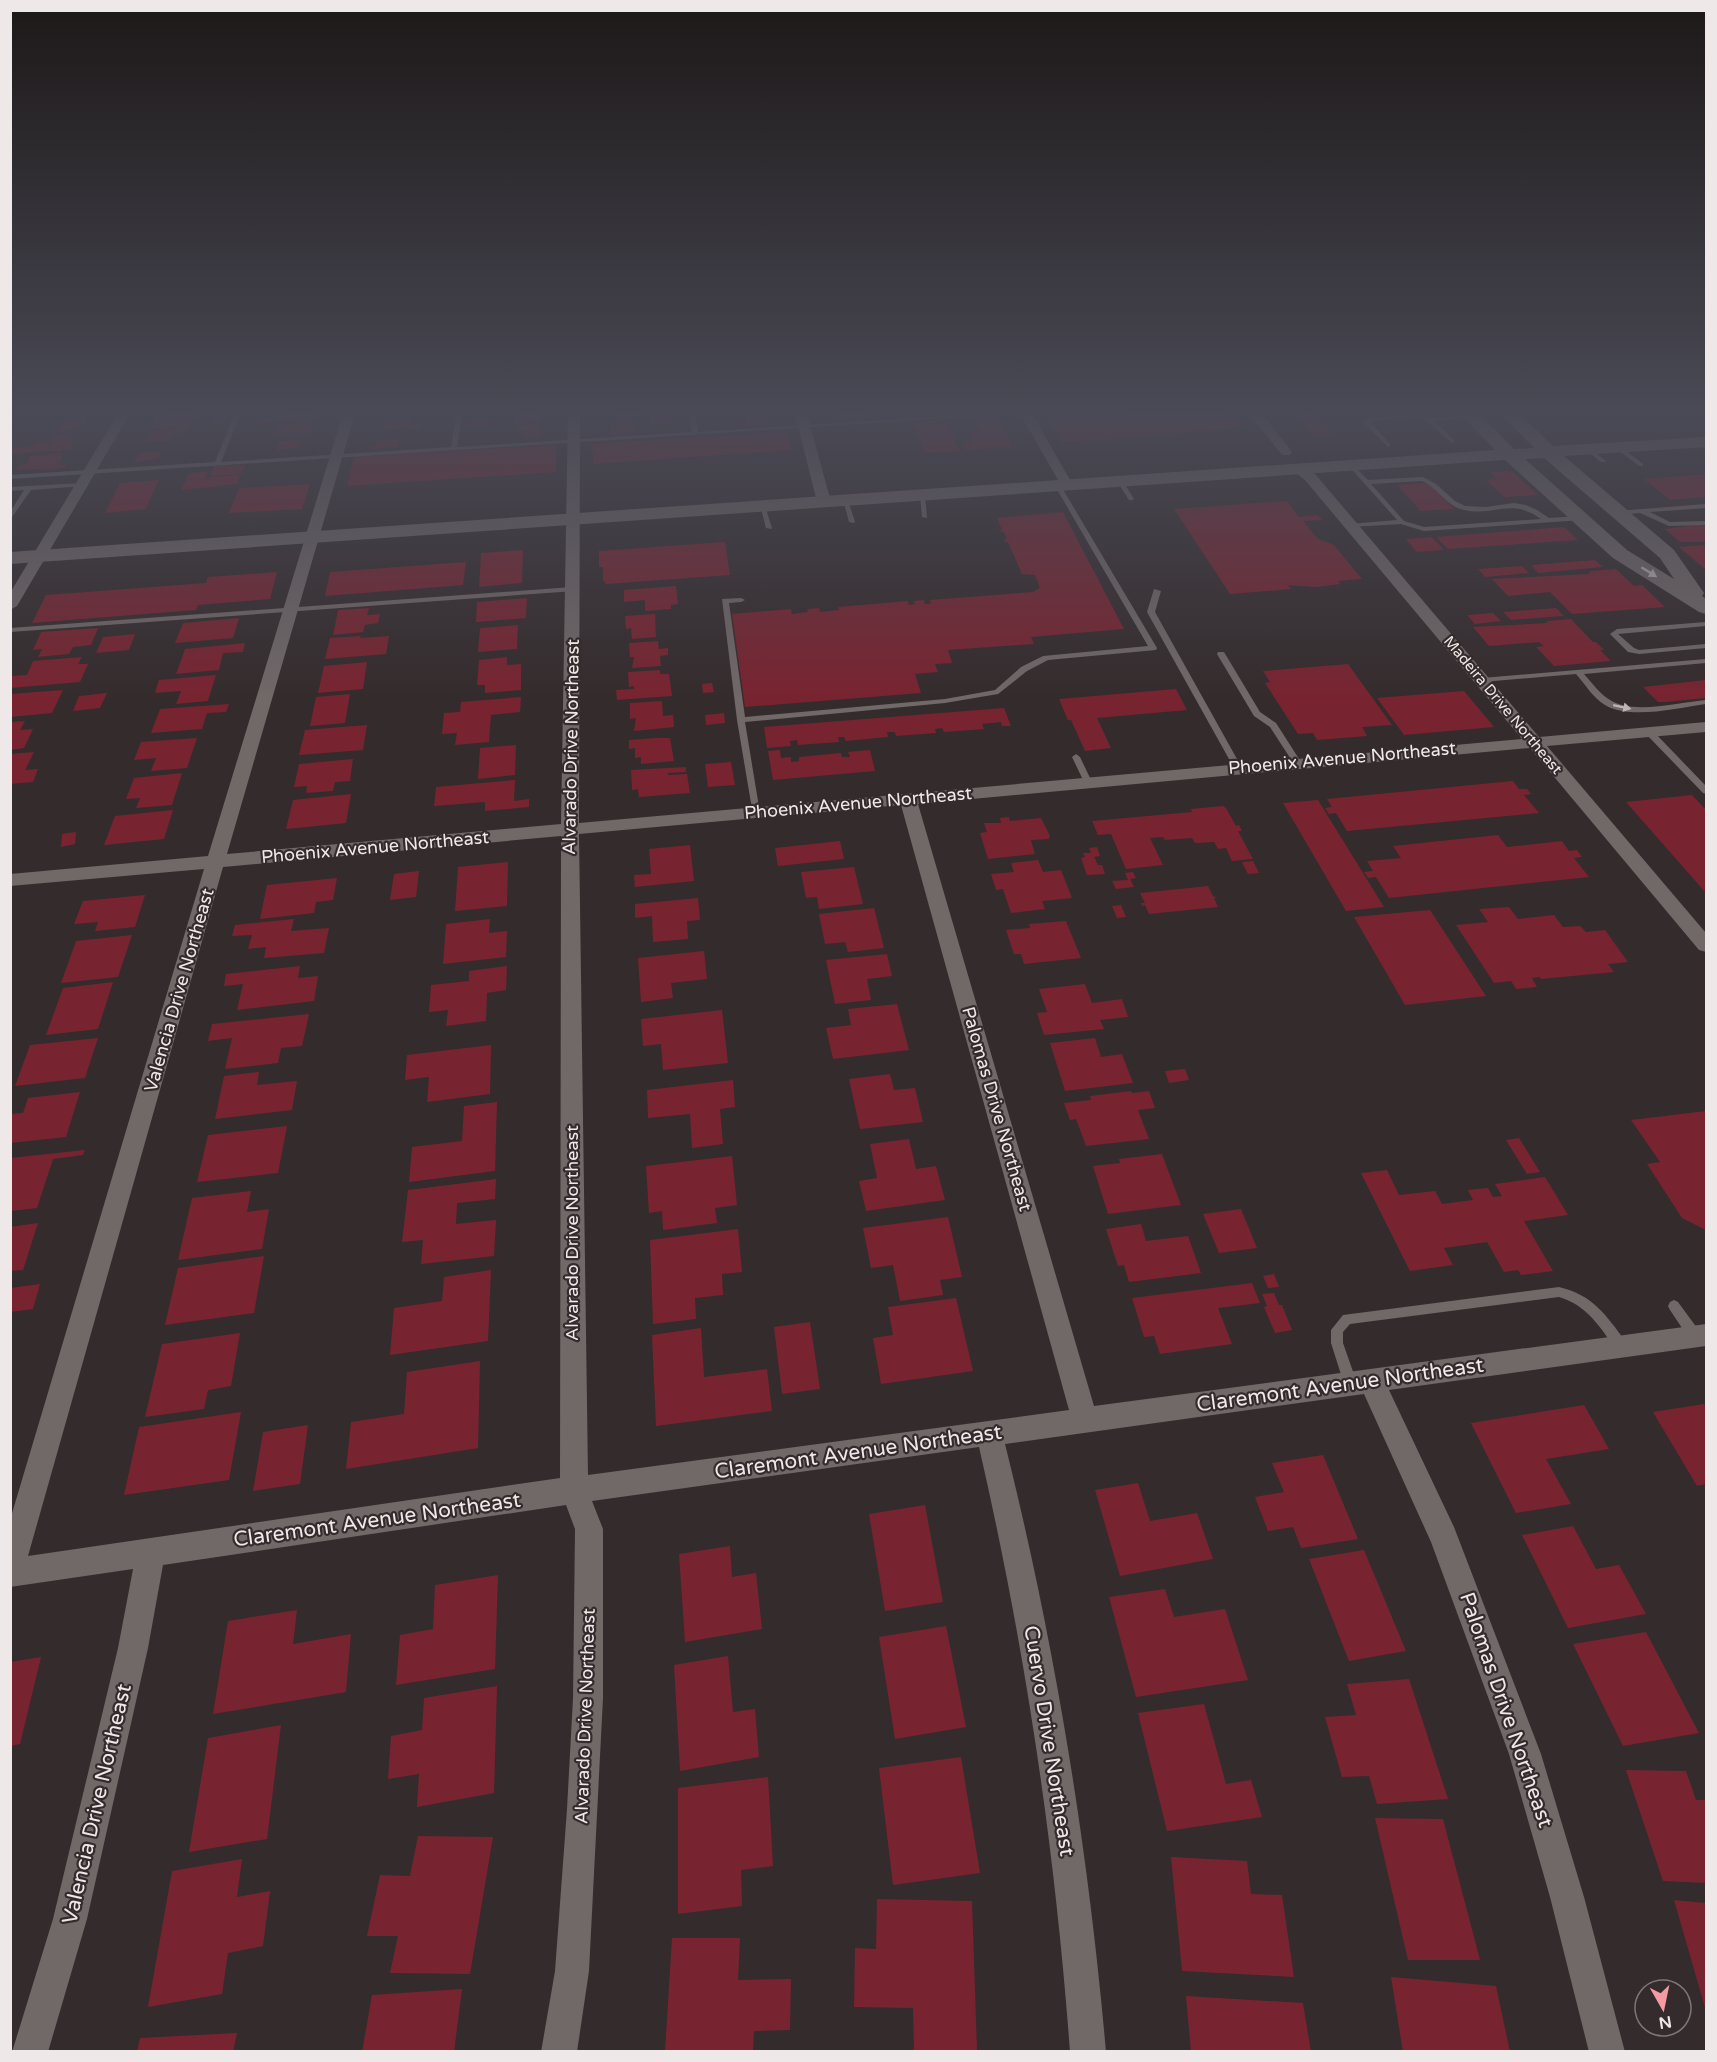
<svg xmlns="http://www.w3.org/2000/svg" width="1717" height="2062" viewBox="0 0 1717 2062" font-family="'Varela Round',sans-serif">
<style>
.building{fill:#782430}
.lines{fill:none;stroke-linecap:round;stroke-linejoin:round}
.lane{fill:#716868;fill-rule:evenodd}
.street{fill:#716868;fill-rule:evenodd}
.secondary{fill:#716868;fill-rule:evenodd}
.oneway{fill:#bcb5b5}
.labels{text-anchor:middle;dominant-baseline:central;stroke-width:4.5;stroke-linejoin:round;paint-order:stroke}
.far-street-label{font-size:15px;fill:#eee8e8;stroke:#342b2c}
.street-label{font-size:18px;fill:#eee8e8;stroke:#342b2c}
.near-street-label{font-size:21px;fill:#eee8e8;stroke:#342b2c}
</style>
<rect width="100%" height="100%" fill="#342b2c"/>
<path class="building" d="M59,410H84L82,414L56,415Z
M291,410H318L317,415L322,414L321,418L275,420L253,426L254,421L286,415Z
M384,410H418V412L383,414Z
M479,410V412L496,411L495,415L467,416L468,411Z
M516,410H542L541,417L537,418L539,423L515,425Z
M613,410H642V416L617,417Z
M835,410H881L882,413L866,414L868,417L838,419Z
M1128,410H1222L1229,420L1239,419L1244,426H1234L1236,429L1144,435L1146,437L1061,442L1049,420L1072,418L1070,415L1087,414L1089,417L1130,414Z
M177,411H196L190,426L151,429L162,413Z
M227,413L222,424L211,425L218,414Z
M1314,413L1335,435L1314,437L1294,415Z
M768,415L770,424L738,426L737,422H747L746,417Z
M672,416L673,424L653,425L652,417Z
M407,417H411L409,425L421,424V429L383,430L386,418Z
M86,418L79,429L55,432L67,419Z
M998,418L1012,447L966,450L963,442H973L969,432H980L974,420Z
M632,419L634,434L611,436L610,425L614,424V421Z
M482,420L489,421L488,426L467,427V421Z
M946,420L960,451L925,453L912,422Z
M312,421L310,428H314L312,433L275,435L274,433L277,423Z
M540,424L541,437L524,438V434H518L519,427Z
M187,428L185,433H173L170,441L144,442L146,438H149L151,431Z
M787,432L792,450L593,464L592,444Z
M72,435L68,442H75L70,450L10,454V448L33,446L35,443L50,442L53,436Z
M302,439L300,448L277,450L279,442Z
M400,439L398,447L370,449L371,446H376L377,441Z
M556,445V472L347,486L354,457Z
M162,451L158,459L134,462L139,453Z
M63,453L59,465L67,464L65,468L16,470L20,465L27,464L30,456Z
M245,465L241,474L210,476L214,466Z
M1512,471L1538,495L1504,497L1486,480L1497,479L1490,472Z
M208,472L205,480L210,477L240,475L237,484L181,490L189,473Z
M1706,474V497L1670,500L1644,479Z
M159,480L146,509L105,513L120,483Z
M1428,483L1454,509L1421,511L1397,485Z
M310,484L302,509L229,513L239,488Z
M1287,501L1299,517L1318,515L1322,520L1303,521L1318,539L1334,545L1362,579L1338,581L1340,584L1317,587L1288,585L1291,589L1230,594L1174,509Z
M1063,512L1124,629L1031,637L1034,644L948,650L952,663L935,664L938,672L915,674L921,693L745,707L732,614L791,609L792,614L799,613L808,612L807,609L819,608L820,612L839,610L838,607L908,601L909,605L915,604L914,601L924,600L925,604H931L930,600L1033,592L1040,588L1035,575L1022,574L1008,542H1005L1004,540L1007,539L1004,532H998L1002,530L997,518Z
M1694,525L1706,526V542H1680L1665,529Z
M1564,527L1578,540L1448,549L1436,537Z
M1432,537L1444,550L1417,552L1406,539Z
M725,542L730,575L606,584L603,580V567H599V551Z
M1706,545V570L1679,547Z
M523,550L522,583L479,587L481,553Z
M1595,560L1603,567L1538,573L1531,565Z
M466,562L463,585L325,596L330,572Z
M1522,566L1529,573L1485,577L1478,569Z
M1616,569L1634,586L1642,585L1665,607L1572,614L1550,592L1508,596L1492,579L1589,574L1590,571Z
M277,572L270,599L198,605L196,610L32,623L46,595L206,583L208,577Z
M676,586L678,604L671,605V609L645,611V600L624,602V590Z
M527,598L526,618L476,622L477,602Z
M369,608L367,615L380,614L378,623L365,625L363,632L333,635L338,610Z
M1556,608L1564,616L1511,620L1503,612Z
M1493,613L1501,621L1475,624L1467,615Z
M655,614L656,637L632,639L631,628L626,629L625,616Z
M239,618L233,638L175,643L183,623Z
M1571,619L1593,642H1596L1604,650H1600L1611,661L1554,666L1536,647L1544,646L1539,642L1489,646L1473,627L1547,623V621Z
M518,625L517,649L478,652L480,628Z
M98,628L91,645L73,647L69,654L38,657L42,649L33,650L41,632Z
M135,634L129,650L96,653L103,637Z
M361,636L360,638L389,636L386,654L325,659L330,638Z
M658,641L659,649L668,648V655L660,656L661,666L632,668L634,657H630L629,643Z
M245,643L243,652L223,653L219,670L176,674L185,649Z
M82,657L78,664H88L80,682L10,688V676L27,675L33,661Z
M507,657V665L521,664V690L485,693V685H477L479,660Z
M367,662L363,689L318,693L324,666Z
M1348,664L1392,725L1362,727L1367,736L1317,740L1313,733L1298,734L1265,683L1270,682L1263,671Z
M660,670V674H669L672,696L617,700L616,690L634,689V686L629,687L628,672Z
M216,675L208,701L176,704L181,691L155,693L159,680Z
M1706,680V698L1666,702H1658L1643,687Z
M712,683L714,692L703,693L702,684Z
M1176,689L1187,710L1097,718L1111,748L1085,751L1071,720H1068L1059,699Z
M63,690L52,713L10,717V694Z
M1464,691L1494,727L1404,735L1377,698Z
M107,693L100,708L73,711L79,696Z
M350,694L345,723L310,726L316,697Z
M521,697L520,712L491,715L489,742L455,745L457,733L442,734L444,713L460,712L461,702Z
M662,701L663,716L673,715L674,727L634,731L636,718L630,719V703Z
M229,704L226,712L207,713L202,729L151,733L160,709Z
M1004,708L1011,726H1002L1001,722L982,724L984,729L944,732L942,728L935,729L936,733L896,736L895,732H887L888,737L846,741L844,737H838L839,742L798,745L797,740L790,741L791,746L767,748L764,727Z
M724,713L725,723L706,725L705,715Z
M25,721L20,730L33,729L24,748L10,750V722Z
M367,725L363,750L299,755L305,730Z
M197,738L187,768L151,771L156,758L134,760L141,742Z
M656,738H670L674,761L641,764V757L635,758V748L629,749V740Z
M516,745L515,775L478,779L480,748Z
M780,750L781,758L791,757V762L799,761V757L841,753L842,757H850L848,752L870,750L875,771L773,780L768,751Z
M34,752L25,770L38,769L33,782L10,784V754Z
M353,759L350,781L335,782L333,791L306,793L307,786L294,787L299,764Z
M731,762L735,785L708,787L705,764Z
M686,767V772L668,773V775L687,774L690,793L639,797L638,789L632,790L631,770Z
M182,773L172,805L136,808L140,798L126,799L134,778Z
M515,780L514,801L529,799V807L485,811V802L434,806L436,787Z
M1513,781L1519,789H1527L1531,794L1524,795L1539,813L1347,831L1336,813L1329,814L1325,808L1332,807L1327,799Z
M351,794L346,823L286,829L293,800Z
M1692,795L1706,810V893L1626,802Z
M1318,800L1384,907L1346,911L1283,803Z
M1223,806L1226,808L1236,826L1239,825L1242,831H1238L1253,859L1232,861L1226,848L1218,849L1214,842L1195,843L1192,838L1165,840L1163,837L1150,838L1163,865L1126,869L1111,834L1098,835L1092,821L1192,812L1191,809Z
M173,810L164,839L104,845L115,816Z
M1009,817L1010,821L1041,818L1050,836L1049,839L1031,840L1035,854L988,859L980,833L987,832L984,823H1001L1000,818Z
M76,832L75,844L61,847L62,834Z
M1498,835L1507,847L1562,841L1569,851L1577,850L1582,857L1574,858L1589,877L1389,898L1376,877L1368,878L1364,872L1373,871L1367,861L1401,858L1393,846Z
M840,841L844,859L778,866L775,848Z
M690,845L694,881L635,887L634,875L651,874L649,849Z
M1097,847L1100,856L1094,857L1098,865H1102L1105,874L1087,875L1081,858L1085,857L1083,853H1091L1089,848Z
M1038,860L1043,872L1061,870L1072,898L1042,901L1045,909L1011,913L1003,889L996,890L991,874L1014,872L1011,863Z
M1253,861L1259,873L1248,874L1242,862Z
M508,862L507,906L455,911L458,867Z
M854,867L863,904L819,909L817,897L806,898L801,872Z
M419,871L416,897L390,900L394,874Z
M1133,872L1136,878L1130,879L1134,887L1116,889L1112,881L1128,880L1125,873Z
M337,878L333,900L316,902L314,913L260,919L267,885Z
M1208,886L1213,896L1217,898H1214L1218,907L1149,914L1145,905L1142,906L1141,903H1145L1140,893Z
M145,895L135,927L95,931L98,922L74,924L83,901Z
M698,898L700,920L687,921L688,939L653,942L652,916L635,918V904Z
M1121,905L1126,917L1117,918L1112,906Z
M1509,907L1518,919L1554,915L1563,927L1580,926L1586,932L1605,930L1628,962L1608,964L1614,972L1541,979L1540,977L1532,978L1537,987L1516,989L1511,981L1494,983L1456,925L1488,922L1479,909Z
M874,908L884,948L848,952L845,942L825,944L819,914Z
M1430,910L1486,996L1405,1005L1354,917Z
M294,919L291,931L329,928L324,953L264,958L266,947L248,949L252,935L232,936L235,925Z
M490,919L489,933L507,931L506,957L443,964L446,924Z
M1066,921L1081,958L1024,964L1021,954H1014L1006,930L1030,928L1029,924Z
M132,935L118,977L61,983L76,941Z
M704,951L707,979L671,983L673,998L641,1002L638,958Z
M887,954L892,976L867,979L871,1000L835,1004L826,960Z
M300,966L298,978L318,976L314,1001L237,1010L243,984L224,986L226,974Z
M507,966L506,990L487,993L486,1021L446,1026L448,1010L429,1012L431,985L469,981V971Z
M113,982L98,1029L46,1035L63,988Z
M1085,984L1092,1003L1122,999L1128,1017L1100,1020L1104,1029L1044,1035L1037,1013L1047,1012L1039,989Z
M897,1004L909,1050L833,1059L826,1028L851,1025L848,1009Z
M722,1010L728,1063L663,1070L661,1044L643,1046L641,1019Z
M309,1014L302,1046L281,1048L278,1063L225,1069L232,1038L208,1041L212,1024Z
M98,1038L85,1078L15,1086L30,1045Z
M1095,1038L1101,1057L1122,1054L1133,1083L1065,1091L1050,1043Z
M491,1045L490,1094L427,1102L429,1077L405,1080L407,1055Z
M1185,1069L1189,1080L1169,1083L1165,1071Z
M259,1072L257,1085L297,1081L292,1110L215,1119L224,1076Z
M890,1074L894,1090L915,1088L923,1122L860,1129L849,1079Z
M733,1080L735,1107L720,1109L723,1144L692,1148L690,1114L648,1118L647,1090Z
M1131,1091L1132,1093L1149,1091L1155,1108L1138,1110L1149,1139L1086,1146L1076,1119L1070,1120L1064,1103L1091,1100L1090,1096Z
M80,1092L66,1137L10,1143V1114L23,1113L28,1098Z
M497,1102L495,1171L409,1182L412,1147L462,1141L464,1106Z
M1706,1111V1230L1682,1218L1647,1164L1660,1162L1631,1120Z
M287,1126L278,1173L197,1182L208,1135Z
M1519,1138L1540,1172L1527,1174L1506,1140Z
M909,1139L916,1169L936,1166L945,1200L866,1211L859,1181L877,1178L870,1144Z
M85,1150L83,1155L53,1159L37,1208L10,1211V1158Z
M1162,1154L1181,1205L1108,1214L1093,1166L1120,1163L1119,1159Z
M732,1156L737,1205L715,1208L717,1223L663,1230L662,1211L649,1213L646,1166Z
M1387,1170L1399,1195L1435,1191L1442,1204L1473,1200L1468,1190L1488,1188L1493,1197L1502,1196L1495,1184L1545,1177L1568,1215L1524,1221L1553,1271L1521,1275L1518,1270L1504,1272L1487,1242L1444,1248L1453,1265L1410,1271L1361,1173Z
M496,1179L495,1199L457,1203L456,1224L496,1220L494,1256L421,1264L423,1240L402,1242L408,1190Z
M251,1191L247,1212L269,1209L262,1249L178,1260L192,1198Z
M1241,1209L1257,1248L1219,1253L1203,1214Z
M948,1217L962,1277L940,1280L943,1295L900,1301L893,1265L871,1268L863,1228Z
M38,1223L23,1270L10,1271V1227Z
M1141,1224L1146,1241L1188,1236L1201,1273L1129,1282L1124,1265L1118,1266L1106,1229Z
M738,1229L742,1272L722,1274L723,1295L695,1298L696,1319L653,1324L650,1240Z
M264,1256L254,1313L165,1325L178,1268Z
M491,1270L488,1341L390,1355L394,1308L442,1301L444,1277Z
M1274,1274L1279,1287L1268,1288L1263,1276Z
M1252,1283L1260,1303L1218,1308L1232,1344L1160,1354L1154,1336L1144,1337L1132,1298Z
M40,1284L33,1309L10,1312V1288Z
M1274,1293L1279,1305H1282L1292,1330L1275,1333L1264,1307L1267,1306L1262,1294Z
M956,1298L973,1371L881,1384L873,1338L893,1335L888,1307Z
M810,1322L820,1389L782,1394L774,1327Z
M701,1328L704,1377L767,1369L772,1411L656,1426L652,1335Z
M240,1333L231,1386L208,1390L204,1409L145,1417L162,1344Z
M480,1361L478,1448L346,1469L351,1422L404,1414L407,1372Z
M1704,1404L1706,1409V1484L1697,1486L1653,1412Z
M1584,1405L1609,1449L1546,1459L1571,1504L1516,1513L1471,1423Z
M241,1412L229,1480L124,1495L139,1427Z
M308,1425L300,1484L253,1491L263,1432Z
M1323,1455L1358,1539L1301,1548L1293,1527L1268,1531L1255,1497L1284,1492L1272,1463Z
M1138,1483L1150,1521L1197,1513L1213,1559L1120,1576L1095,1490Z
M925,1505L943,1602L885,1611L869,1514Z
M1573,1526L1596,1569L1619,1565L1646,1614L1568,1628L1522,1535Z
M730,1546L732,1577L756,1573L762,1629L685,1642L679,1554Z
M1364,1550L1406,1651L1349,1661L1309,1559Z
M498,1575L495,1669L396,1685L400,1635L433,1629L435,1585Z
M1165,1589L1174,1617L1225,1609L1248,1680L1136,1697L1109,1597Z
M297,1610L293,1644L351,1634L346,1692L213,1714L228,1621Z
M946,1626L966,1727L895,1739L879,1637Z
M1646,1632L1699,1733L1623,1746L1573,1644Z
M728,1656L733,1712L755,1709L759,1757L680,1771L674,1665Z
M41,1657L20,1744L10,1746V1662Z
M1409,1679L1448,1799L1377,1804L1369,1776L1342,1777L1325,1717L1356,1715L1347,1684Z
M497,1686L494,1793L417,1807L419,1774L388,1779L391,1736L422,1730L424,1698Z
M1204,1704L1226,1784L1251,1780L1262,1817L1167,1831L1138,1713Z
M281,1725L267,1839L189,1852L208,1738Z
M961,1757L980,1873L893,1885L879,1768Z
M1626,1770L1686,1771L1696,1800H1706V1883L1663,1881Z
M768,1777L773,1866L741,1870L742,1906L678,1914V1788Z
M1375,1818L1443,1819L1480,1960H1408Z
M418,1836L493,1837L470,1974L390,1973L398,1936H367L380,1875L410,1876Z
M1171,1857L1247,1861L1251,1894L1282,1895L1294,1977L1182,1971Z
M242,1859L237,1897L270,1891L263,1946L228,1953L222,1994L148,2007L172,1871Z
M877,1899L972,1901L977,2051L914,2050L913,2008L854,2007L855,1948L876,1949Z
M1674,1900L1706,1903V2011Z
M672,1938H740L738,1980L791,1979L790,2030L754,2031L753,2052H665Z
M1391,1977L1496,1986L1510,2052H1403Z
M462,1989L454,2052H362L372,1995Z
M1186,1996L1303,2003L1311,2052H1191Z
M237,2033L233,2052H137L140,2038Z"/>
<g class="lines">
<path class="lane" d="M10,410H15L10,415Z
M236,410H242L221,462L451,447L457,410H463L457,447L692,432L688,410H694L698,432L1036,410H1073L10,479V475L215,462Z
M1416,410H1423L1426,414L1425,415L1430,418L1472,415L1475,417L1472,419L1434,421L1454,440V442L1452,443L1423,418V416L1370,422L1390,444V446L1388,447L1362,421L1365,419L1418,413Z
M1666,410H1682L1666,414L1663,412Z
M1617,447H1621L1643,464V466H1639L1617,449Z
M1589,448L1605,460V462H1601L1587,451V449Z
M1350,462L1368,480L1423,477L1436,484L1455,501L1465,506L1486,507L1514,503L1526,505L1537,510L1549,518L1582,516L1585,518L1582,520L1424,531L1401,524L1351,527L1349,526V524L1397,520L1348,465V463ZM1422,481C1438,488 1446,506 1464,510C1495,517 1511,497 1541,519L1424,527L1404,521L1371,484Z
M1118,480H1122L1134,499L1133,500H1129L1117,481Z
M82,483L85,485L84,486L31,490L10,520V512L24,490L10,491V487Z
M1056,485L1061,486L1157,648L1156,650L1048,660L1027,671L998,694L945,703L745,722L760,813L759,815H753L737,720L722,599L741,598L745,600L741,602L729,603L745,717L945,699L995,690L1021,667L1043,656L1148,646L1055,486Z
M920,494L925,495L927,518L922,517Z
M843,499L848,500L855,522L854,523L849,522Z
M1706,504V508L1650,512L1670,522L1706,521V525L1669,526L1640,513L1617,515L1614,513L1617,511Z
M760,505L765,506L772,528L771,529L766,528Z
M572,587L576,589L575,591L10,632V628Z
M1154,589L1161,591L1155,612L1242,768L1241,770H1235L1234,768L1147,612Z
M1706,622V626L1618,634L1634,648L1639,650L1706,644V648L1639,654L1628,652L1610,634L1617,629Z
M1218,652H1224L1260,712L1276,723L1301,762L1300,764H1294L1270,727L1254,716L1217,654Z
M1706,659V663L1584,674C1592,683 1600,694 1610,700C1632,715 1681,702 1706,700V704C1678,708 1630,720 1605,705C1593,698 1585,684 1576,674L1482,682L1478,680L1482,678Z
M1646,730H1652L1706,786V794L1703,793L1646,734Z
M1076,754L1080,757L1092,782L1091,784H1085L1084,782L1072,757Z
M1559,1287C1593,1295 1606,1315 1626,1342L1627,1346L1626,1350L1621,1352L1616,1350C1601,1328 1587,1305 1559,1297L1350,1324L1343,1332V1343L1357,1383L1355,1387L1350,1389L1345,1387L1331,1343V1330L1343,1315Z
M1674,1300L1678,1302L1700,1332L1701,1336L1700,1340L1695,1342L1690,1340L1670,1310L1668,1306L1670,1302Z"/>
<path class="street" d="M120,410H132L17,606L10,610V593Z
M344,410H356L227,854L561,824L568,410H580L579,823L1522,739L1305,480L1290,468L1292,465L1296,464L1315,474L1539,737L1706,722V732L1547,746L1706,933V952L1699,950L1530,748L918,804L1094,1406L1706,1324V1346L1389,1390L1454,1527L1541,1754L1584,1897L1625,2052H1589L1550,1897L1509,1754L1431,1542L1364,1394L1005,1444C1055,1644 1088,1846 1106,2052H1070C1055,1847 1025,1647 979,1447L592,1501L603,1529V1698L589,1971L577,2052H541L555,1971L567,1809L573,1698L575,1529L566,1505L163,1565L148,1648L87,1919L48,2052H12L53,1919L118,1648L133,1569L10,1587V1520L204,869L10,886V874L208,856ZM901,805L1069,1410L588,1475L579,834ZM561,836L560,1478L28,1556L223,867Z
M794,410H806L831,502L829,505H819L817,502Z
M1018,410H1030L1073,485L1072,488L1067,489L1061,485Z
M1246,410H1259L1290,449L1292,452L1290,455H1282Z"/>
<path class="secondary" d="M1457,410H1475L1514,449L1534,448L1497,410H1515L1553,446L1706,437V447L1564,456L1674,550L1704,593L1702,596L1706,599V614L1699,612L1613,558L1505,460L10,564V552L1495,450ZM1544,458L1660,558L1674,579L1627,550L1525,459Z"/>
</g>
<defs><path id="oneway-solid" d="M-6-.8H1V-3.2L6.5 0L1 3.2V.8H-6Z" transform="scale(1.5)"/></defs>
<g class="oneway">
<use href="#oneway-solid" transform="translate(1649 572) rotate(32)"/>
<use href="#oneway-solid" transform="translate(1622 707) rotate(12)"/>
</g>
<linearGradient id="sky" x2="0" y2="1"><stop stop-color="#1d1818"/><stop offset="0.59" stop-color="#4a4a56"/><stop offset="1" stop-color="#4a4a56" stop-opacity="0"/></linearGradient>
<rect width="1717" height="699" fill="url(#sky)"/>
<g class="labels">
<g class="far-street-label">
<text transform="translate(1503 705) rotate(50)">Madeira Drive Northeast</text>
</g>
<g class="street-label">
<text transform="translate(571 747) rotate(-89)">Alvarado Drive Northeast</text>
<text transform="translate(1342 758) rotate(-5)">Phoenix Avenue Northeast</text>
<text transform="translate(858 803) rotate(-5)">Phoenix Avenue Northeast</text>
<text transform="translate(375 847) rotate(-5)">Phoenix Avenue Northeast</text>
<text transform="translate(179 990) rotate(-74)">Valencia Drive Northeast</text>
<text transform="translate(997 1109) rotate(74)">Palomas Drive Northeast</text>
<text transform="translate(572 1233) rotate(-90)">Alvarado Drive Northeast</text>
<text transform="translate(585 1716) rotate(-88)">Alvarado Drive Northeast</text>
</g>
<g class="near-street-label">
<text transform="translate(1340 1385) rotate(-8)">Claremont Avenue Northeast</text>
<text transform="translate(858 1452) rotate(-8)">Claremont Avenue Northeast</text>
<text transform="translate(377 1520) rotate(-8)">Claremont Avenue Northeast</text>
<text transform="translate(1506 1710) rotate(71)">Palomas Drive Northeast</text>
<text transform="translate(1049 1741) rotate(81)">Cuervo Drive Northeast</text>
<text transform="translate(97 1804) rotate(-77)">Valencia Drive Northeast</text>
</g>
</g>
<rect width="1717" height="2062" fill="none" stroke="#eee8e8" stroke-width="24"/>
<g transform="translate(1663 2008) rotate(171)"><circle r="28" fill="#342b2c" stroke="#7e7777" stroke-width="1.5"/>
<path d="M0-4.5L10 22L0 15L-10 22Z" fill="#f49aa0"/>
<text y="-9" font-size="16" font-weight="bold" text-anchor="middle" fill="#eee8e8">N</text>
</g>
</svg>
